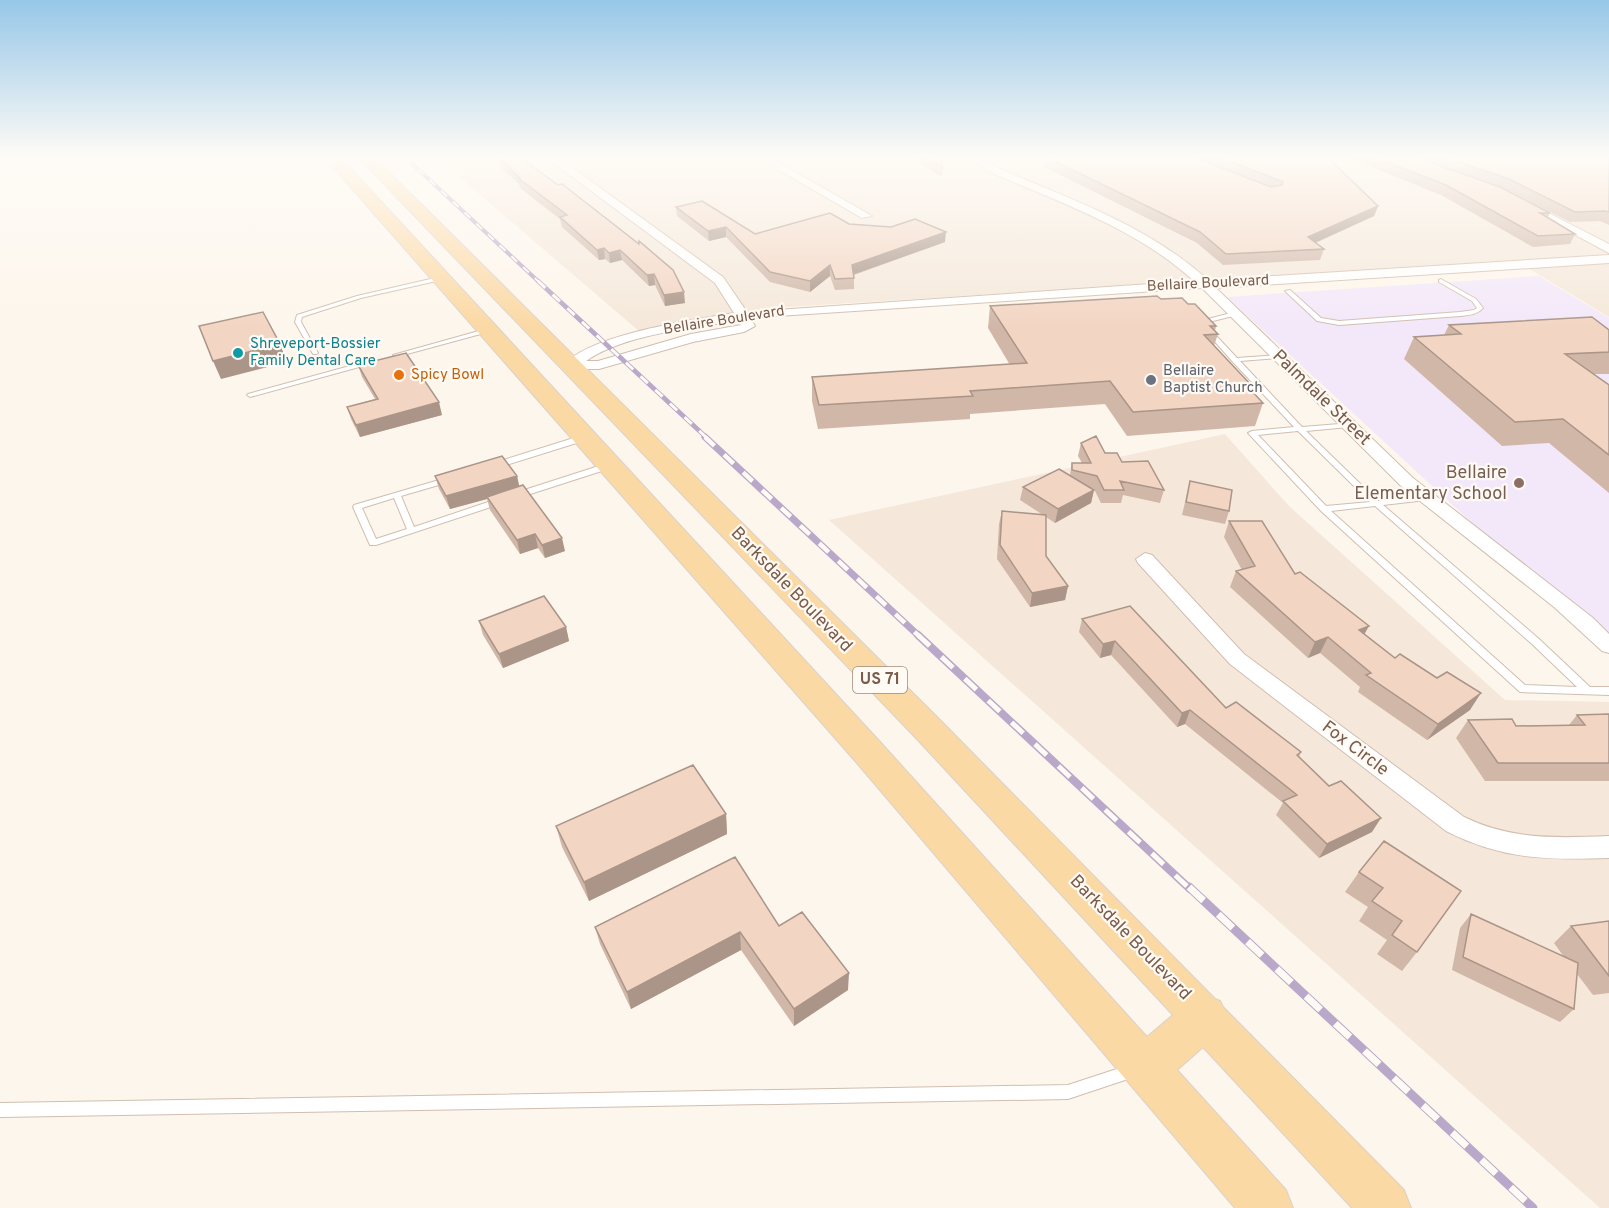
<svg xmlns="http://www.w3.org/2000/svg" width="1609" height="1208" viewBox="0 0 1609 1208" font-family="Overpass,sans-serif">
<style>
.residential{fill:#f5e8da}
.education{fill:#f3e8fa}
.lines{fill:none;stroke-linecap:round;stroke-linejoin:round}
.service-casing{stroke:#d1beb0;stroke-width:2}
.minor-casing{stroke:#d1beb0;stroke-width:2}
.primary-casing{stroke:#dad1cd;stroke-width:2}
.service{fill:#fff;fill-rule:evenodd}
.minor{fill:#fff;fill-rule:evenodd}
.primary{fill:#fbd9a5;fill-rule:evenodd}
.rail-far4-casing{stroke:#b9a8c9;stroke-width:4}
.rail-far3-casing{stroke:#b9a8c9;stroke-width:4.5}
.rail-far2-casing{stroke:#b9a8c9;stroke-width:7}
.rail-far1-casing{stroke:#b9a8c9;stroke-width:8}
.rail-casing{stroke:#b9a8c9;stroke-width:9}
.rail-far4{stroke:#fffaf3;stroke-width:2;stroke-dasharray:8;stroke-linecap:butt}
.rail-far3{stroke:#fffaf3;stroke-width:3;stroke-dasharray:10;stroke-linecap:butt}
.rail-far2{stroke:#fffaf3;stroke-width:4.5;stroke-dasharray:13;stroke-linecap:butt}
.rail-far1{stroke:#fffaf3;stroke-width:5;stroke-dasharray:16;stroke-linecap:butt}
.rail{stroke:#fffaf3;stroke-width:7;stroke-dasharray:20;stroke-linecap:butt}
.wall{fill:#d1b7a8}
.shaded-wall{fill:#aa9588}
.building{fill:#f3d5c3;stroke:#aa9588;stroke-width:1.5}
.culture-dot{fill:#0f9aa8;stroke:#fffaf3;stroke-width:2}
.food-dot{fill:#e8710a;stroke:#fffaf3;stroke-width:2}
.worship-dot{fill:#6b7280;stroke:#fffaf3;stroke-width:2}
.education-dot{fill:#8d6e63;stroke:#fffaf3;stroke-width:2}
.labels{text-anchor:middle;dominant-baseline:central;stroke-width:4.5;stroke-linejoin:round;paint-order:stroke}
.far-street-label{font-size:15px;fill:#7a5c4d;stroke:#fffaf3}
.far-culture-label{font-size:15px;fill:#0d838f;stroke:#fffaf3;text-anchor:start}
.far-worship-label{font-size:15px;fill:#5b616d;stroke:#fffaf3;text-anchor:start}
.far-food-label{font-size:15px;fill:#c56008;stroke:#fffaf3;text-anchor:start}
.shield{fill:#fffaf3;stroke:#a28b7f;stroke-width:1.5}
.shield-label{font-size:16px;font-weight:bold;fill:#7a5c4d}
.street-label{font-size:18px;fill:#7a5c4d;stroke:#fffaf3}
.education-label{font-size:18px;fill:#785e54;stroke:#fffaf3;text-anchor:end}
</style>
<rect width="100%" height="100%" fill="#fdf6ec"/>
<path class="residential" d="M437,158H1609V317L1516,261L771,308L639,331Z
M1225,434L1289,506L1505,700L1609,702V1208H1600L829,520Z"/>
<path class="education" d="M1539,276L1609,318V649L1227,297Z"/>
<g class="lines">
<g class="service-casing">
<path id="service" d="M439,277L441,278V280L361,298L302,317L301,322L318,353L317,354H313L295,322L297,315L357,296Z
M1441,279L1476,299L1483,308C1477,315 1469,315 1460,316L1339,325L1317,321L1285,291L1290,290L1321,318L1339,321L1460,312L1474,310L1477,308L1472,301L1439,282V280Z
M1235,312L1237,313V315L1209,322L1208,327L1237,358L1280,355V357L1278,358L1240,361L1302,427L1352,423L1353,425L1349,427L1306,431L1378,501L1429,496L1430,498L1429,500H1426L1383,505L1539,639L1590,687H1609V695L1520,692L1321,511L1248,433L1252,431L1294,427L1232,361L1202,327L1204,320ZM1298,431L1370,502L1326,506L1258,435ZM1375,506L1532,644L1577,687L1525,685L1331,511Z
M486,329L489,331L488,332L396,357L393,355Z
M368,361L371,363L370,364L250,397L247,395L248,394Z
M580,436H583L587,438L586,440L500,467H494L493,465L494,463Z
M605,464H608L612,466L611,468L521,497H515L514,495L515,493Z
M446,478H449L450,480L449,482L401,496L414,527L497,499H503L504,501L503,503L376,545H370L353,507L354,505ZM394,498L407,529L376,539L362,508Z
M1132,1064L1137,1066L1139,1071L1137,1076L1068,1099L0,1117V1103L1068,1085Z"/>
</g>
<g class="minor-casing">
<path id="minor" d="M547,158H559L723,277L747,312L1194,281C1137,229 1061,203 990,172L971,158H983L998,168C1072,200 1147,225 1208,280L1609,255V263L1216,288L1413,478L1593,618L1609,634V653L1602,651L1554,607L1401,486L1202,288L763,317L751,319L755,326L744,332L693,342L599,369H565L563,366C589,334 693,320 734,313L715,283ZM735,321H738L741,325L691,334L598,361H586C623,335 691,328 735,321Z
M758,158H771L872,216L862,218Z
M1525,201L1609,244V253L1521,206V202Z
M1145,553L1152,555L1244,654L1464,817C1511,840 1557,838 1609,836V858C1547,860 1503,860 1446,831L1230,664L1138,563L1136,559Z"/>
</g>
<g class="primary-casing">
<path id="primary" d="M325,158H341L881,743L1147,1037L1173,1015L916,738L359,158H375L940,720L1215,999L1220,1001L1223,1007L1404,1190L1411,1208H1352L1203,1047L1177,1070L1286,1190L1293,1208H1235L857,763Z"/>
</g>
<use href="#service" class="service"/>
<use href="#minor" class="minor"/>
<use href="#primary" class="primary"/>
<g class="rail-far4-casing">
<path id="rail-far4" d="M406,158L539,282"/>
</g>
<g class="rail-far3-casing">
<path id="rail-far3" d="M538,281L707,438"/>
</g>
<g class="rail-far2-casing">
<path id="rail-far2" d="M705,437L920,637"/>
</g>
<g class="rail-far1-casing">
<path id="rail-far1" d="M918,635L1190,889"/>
</g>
<g class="rail-casing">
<path id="rail" d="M1189,887L1533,1208"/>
</g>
<use href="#rail-far4" class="rail-far4"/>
<use href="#rail-far3" class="rail-far3"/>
<use href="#rail-far2" class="rail-far2"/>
<use href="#rail-far1" class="rail-far1"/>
<use href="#rail" class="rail"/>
</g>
<path class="wall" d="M521,158L685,303L665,306L655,285L649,286L622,260L610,263L605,259L599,260L562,227L560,219L520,188L519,184L501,168L499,159Z
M912,158H941L943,168L942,177Z
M1046,158H1328L1378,206L1374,216L1316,243L1324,249L1320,260L1223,265L1197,243L1044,167Z
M1349,158H1609V225L1600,221L1570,222L1505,189L1475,178L1550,213L1548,217L1575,234L1570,244L1533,247L1441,195Z
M676,207L755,234L849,224L945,242L854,275V289L835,290L830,276L810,292L770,282L726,237L709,241L677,216Z
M1161,299L1188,304L1216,326L1215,331L1218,334L1214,346L1253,387L1252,391L1263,403L1255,426L1127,436L1105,404L970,414V419L818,429L812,401V377L1010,365L988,328L990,306Z
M1449,325L1609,330V374H1594L1609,385V493L1549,443L1502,446L1404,359L1414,337L1444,335Z
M358,365L442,415L360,437L351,419L347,407L375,399L362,377Z
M1081,443L1122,462L1164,490L1160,503L1123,495L1121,503H1101L1094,489L1091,488L1094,490L1091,503L1055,523L1046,517V556L1068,586L1065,600L1030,607L997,559L999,524L1002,511L1043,515L1020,500L1023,487L1070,475L1072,463H1082L1078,456Z
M435,476H517L519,486L565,551L545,558L538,548L520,554L490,510L487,499L450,509L439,489Z
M1190,481L1229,511L1225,524L1182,515Z
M1229,521L1295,574L1365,634L1395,658L1470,710L1427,740L1358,692L1360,687L1320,653L1308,658L1230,587L1236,571L1242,570L1224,537Z
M1082,619L1226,708L1301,752L1299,757L1372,832L1319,858L1276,815L1283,803L1185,724L1177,727L1111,655L1100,658L1079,632Z
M479,621L566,627L569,641L503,668L483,635Z
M1609,714V781H1485L1456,738L1468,720L1516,726L1569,725L1577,715Z
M726,814L727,834L589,901L562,847L556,826Z
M1359,872L1461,891L1417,952L1402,971L1377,954L1387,940L1359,921L1368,907L1345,892Z
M1471,914L1564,957L1554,943L1571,926L1609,921V993L1593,995L1577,974L1574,1009L1560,1022L1452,970L1460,928Z
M779,926L848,990L794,1026L741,950L631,1009L600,944L595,927Z"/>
<path class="shaded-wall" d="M1378,206L1374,216L1305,247L1308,237Z
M726,227V237L709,241L708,231Z
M946,232L945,242L852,275V265Z
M604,248L605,259L599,260L597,250Z
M620,250L622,260L610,263L609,253Z
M830,265V276L810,292V281Z
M654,274L655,285L649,286L647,275Z
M684,292L685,303L665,306L664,295Z
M280,344L287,362L221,379L213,361Z
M439,402L442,415L360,437L356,425Z
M517,476L520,490L487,497V499L450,509L446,496Z
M1094,490L1091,503L1055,523L1058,509Z
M535,534L538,548L520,554L517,540Z
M562,538L565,551L545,558L542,545Z
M1068,586L1065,600L1030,607L1032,593Z
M1369,626L1360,642L1359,630Z
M566,627L569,641L503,668L499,654Z
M1328,637L1320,653L1308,658L1315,642Z
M1115,641L1111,655L1100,658L1103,644Z
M1481,693L1470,710L1427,740L1438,724Z
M1190,710L1185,724L1177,727L1182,713Z
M726,814L727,834L589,901L584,882Z
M1381,818L1372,832L1319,858L1327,844Z
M740,932L741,950L631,1009L627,992Z
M849,973L848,990L794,1026V1009Z"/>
<path class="building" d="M499,158H521L558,185L562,184L639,244V241L673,270L684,292L664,295L654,274L647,275L620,250L609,253L604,248L597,250L560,217L567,215L518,178H520Z
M927,158H941L943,168Z
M1048,158H1196L1271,187L1282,185L1283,182L1222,158H1328L1378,206L1308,237L1324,249L1226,254L1200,232Z
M1376,158H1418L1500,187L1550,213H1540L1575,234L1538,236L1446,185Z
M1447,158H1609V212L1605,211L1575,212L1509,179Z
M702,201L755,234L830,213L849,224L891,227L915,219L946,232L852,265L854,278L835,279L830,265L810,281L770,272L726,227L708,231L676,207Z
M1157,296L1161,299L1182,298L1188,304H1195L1216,326H1210L1218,334L1204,335L1253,387L1249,388L1263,403L1133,412L1110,381L970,391L973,396L819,405L812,377L1027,363L990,306Z
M263,312L280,344L213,361L199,326Z
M1592,317L1609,330V352L1565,354L1609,385V455L1563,419L1515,422L1414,337L1461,334L1449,325Z
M406,353L439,402L356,425L347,407L378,399L358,365Z
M1096,436L1105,453H1117L1122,462L1148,461L1164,490L1120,481L1124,490H1104L1097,476L1072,470V463H1091L1081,443Z
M502,456L517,476L446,496L435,476Z
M1059,469L1094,490L1058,509L1023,487Z
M1190,481L1232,490L1229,511L1186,502Z
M523,485L562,538L542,545L535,534L517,540L487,497Z
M1002,511L1046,515V556L1068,586L1032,593L1000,545Z
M1229,521H1262L1295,574L1300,572L1369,626L1359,630L1395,658L1400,654L1437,678L1447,672L1481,693L1438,724L1366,675L1371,673L1328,637L1315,642L1236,571L1255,566Z
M544,596L566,627L499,654L479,621Z
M1130,606L1226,708L1236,702L1301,752L1297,755L1329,786L1341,781L1381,818L1327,844L1283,801L1297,795L1190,710L1182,713L1115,641L1103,644L1082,619Z
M1609,714V763H1498L1468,720L1512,719L1516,726L1585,725L1577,715Z
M693,765L726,814L584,882L556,826Z
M1384,841L1461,891L1417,952L1392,935L1402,921L1372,901L1383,888L1359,872Z
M735,857L779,926L802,912L849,973L794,1009L740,932L627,992L595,927Z
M1471,914L1578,963L1574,1009L1463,957Z
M1609,921V976L1571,926Z"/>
<linearGradient id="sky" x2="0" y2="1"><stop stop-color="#97c7e8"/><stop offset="0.48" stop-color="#fefbf6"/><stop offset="1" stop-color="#fefbf6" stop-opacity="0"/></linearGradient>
<rect width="1609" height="327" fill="url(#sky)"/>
<circle class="culture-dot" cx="238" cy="353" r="6"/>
<circle class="food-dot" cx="399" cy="375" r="6"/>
<circle class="worship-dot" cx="1151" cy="380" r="6"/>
<circle class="education-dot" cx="1519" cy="483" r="6"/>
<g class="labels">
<g class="far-street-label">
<text transform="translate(1208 284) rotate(-3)">Bellaire Boulevard</text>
<text transform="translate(724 321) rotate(-9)">Bellaire Boulevard</text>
</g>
<g class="far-culture-label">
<text x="250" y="344">Shreveport-Bossier<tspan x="250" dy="17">Family Dental Care</tspan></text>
</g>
<g class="far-worship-label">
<text x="1163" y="371">Bellaire<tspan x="1163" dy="17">Baptist Church</tspan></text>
</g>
<g class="far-food-label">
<text x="411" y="375">Spicy Bowl</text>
</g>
<rect class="shield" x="853" y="667" width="54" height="26" rx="4.5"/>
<g class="shield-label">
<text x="880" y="680">US 71</text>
</g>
<g class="street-label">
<text transform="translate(1321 398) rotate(44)">Palmdale Street</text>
<text transform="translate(791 590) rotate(46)">Barksdale Boulevard</text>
<text transform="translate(1355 749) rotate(37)">Fox Circle</text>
<text transform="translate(1130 938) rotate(46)">Barksdale Boulevard</text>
</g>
<g class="education-label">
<text x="1507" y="473">Bellaire<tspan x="1507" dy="21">Elementary School</tspan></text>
</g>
</g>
</svg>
